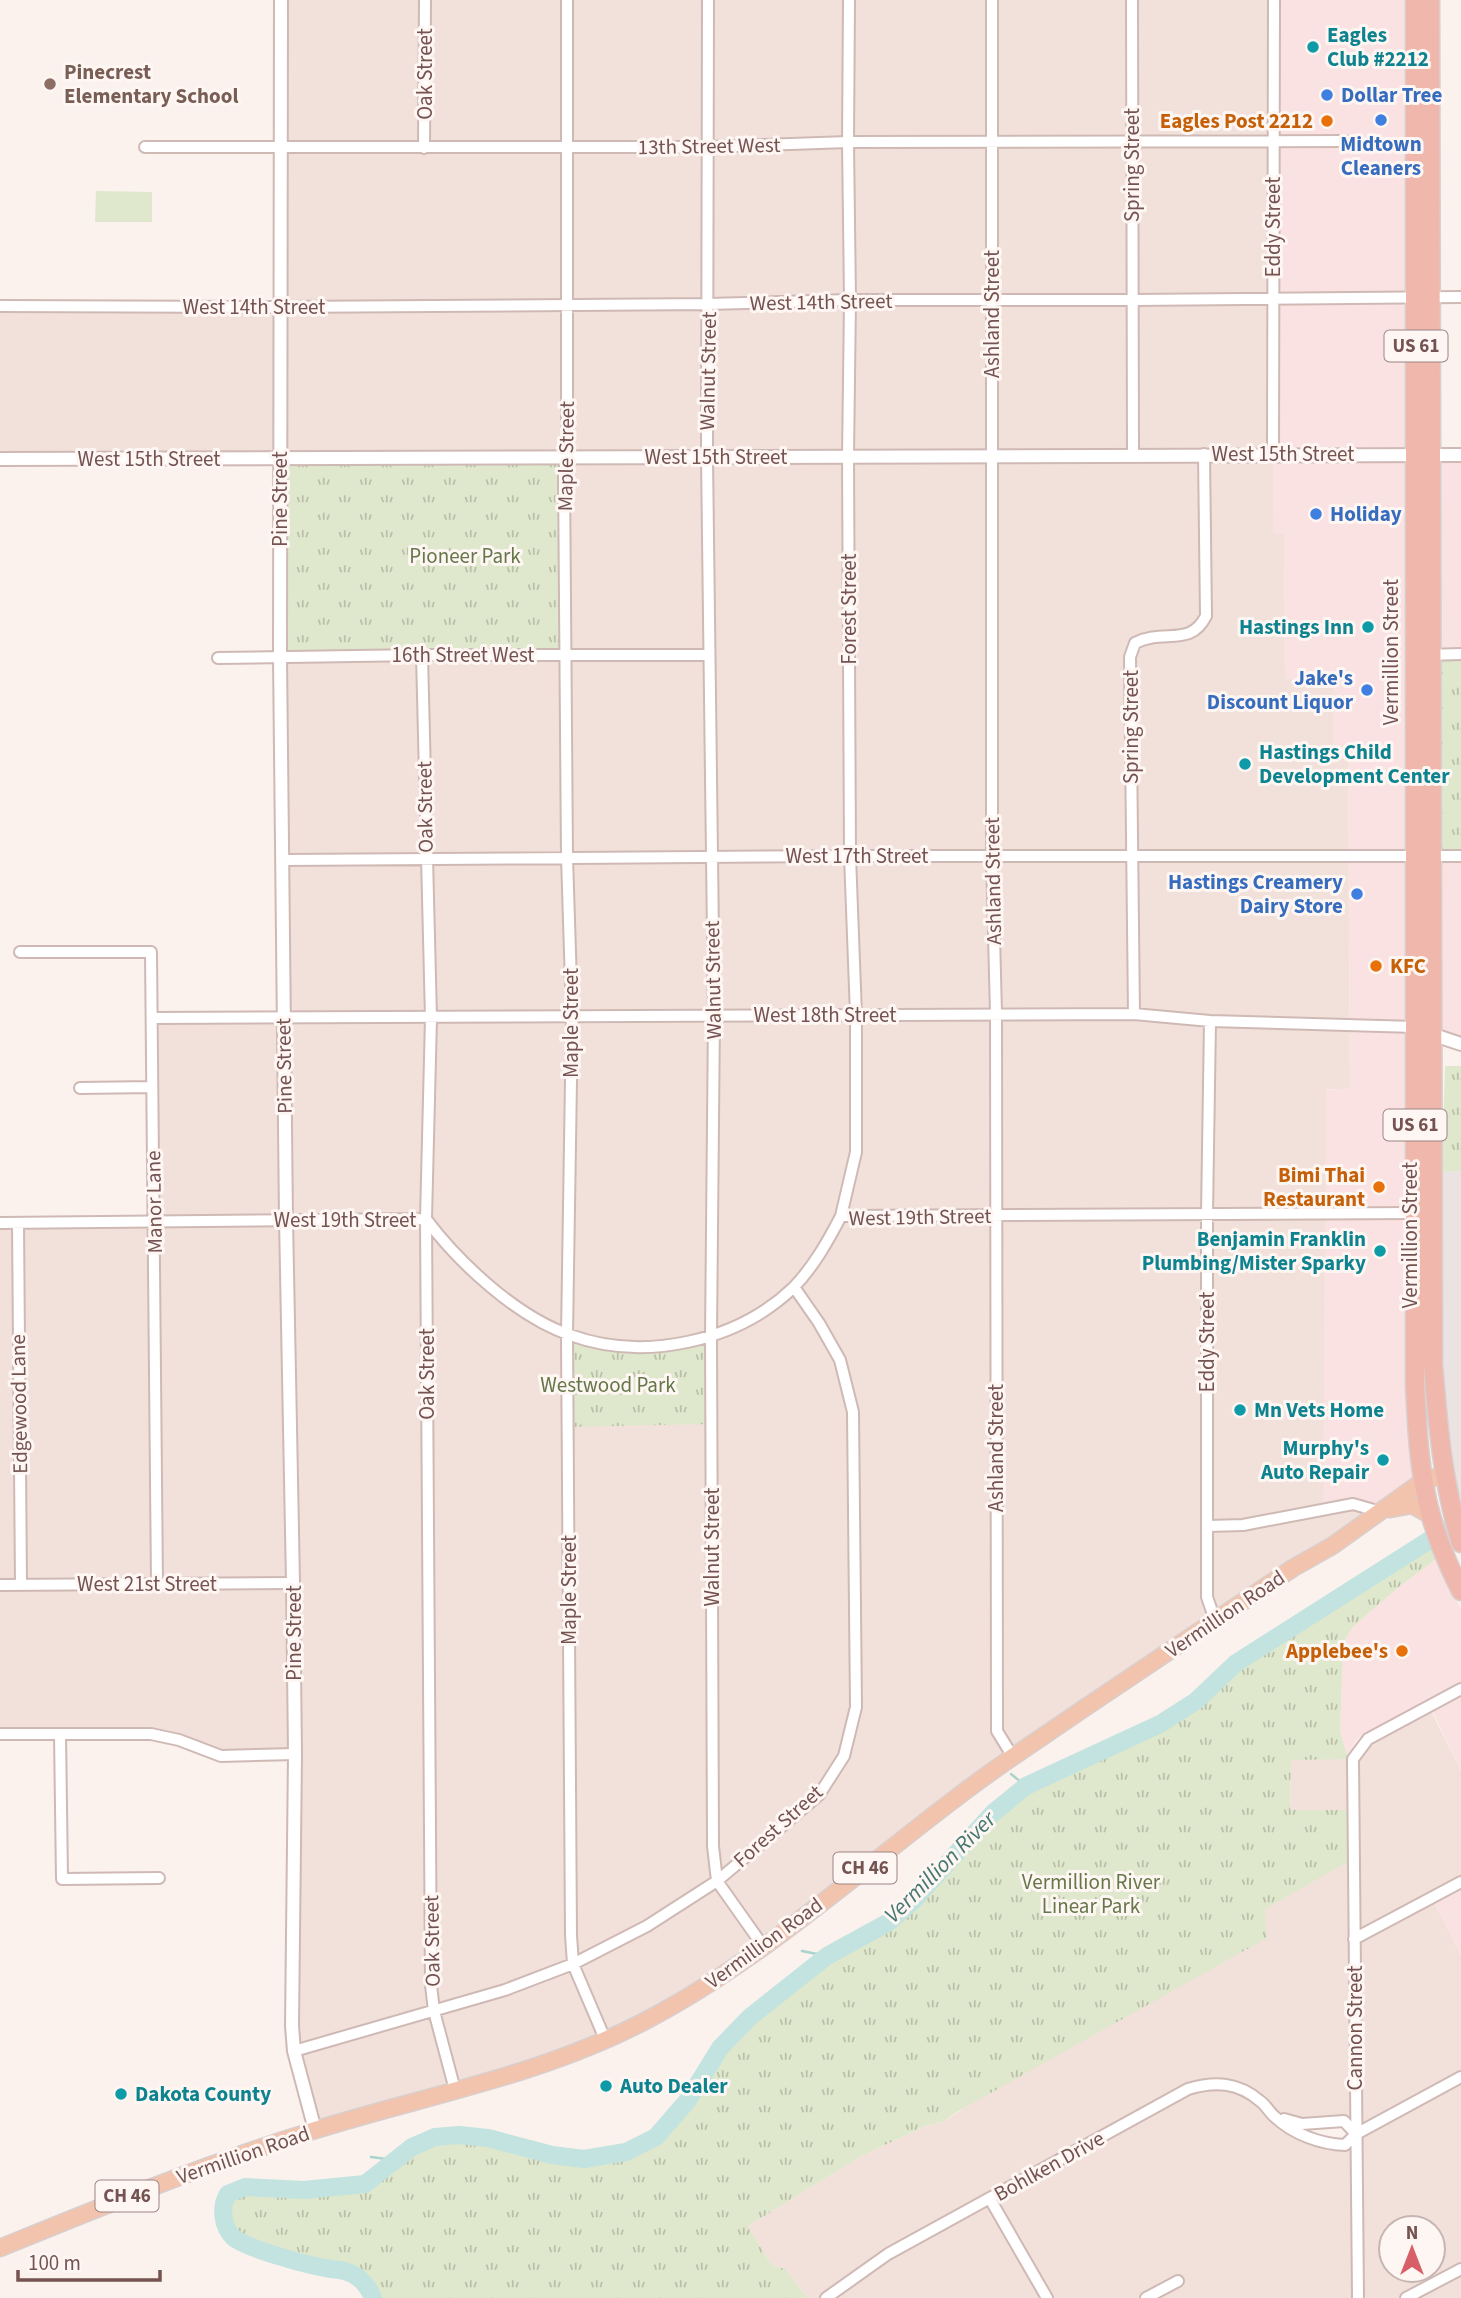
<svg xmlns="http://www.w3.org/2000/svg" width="1461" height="2298" viewBox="0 0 1461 2298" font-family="'Source Sans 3',sans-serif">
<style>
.residential{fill:#f2e1db;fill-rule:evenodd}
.commercial{fill:#fae2e2}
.industrial{fill:#ebe3e1}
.grass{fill:#dfe8cc}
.park{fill:url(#park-tufts)}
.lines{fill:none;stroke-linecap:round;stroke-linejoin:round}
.stream{stroke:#a9d4ce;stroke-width:2.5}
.river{stroke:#c2e3df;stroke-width:18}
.minor-casing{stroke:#cfb9b5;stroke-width:14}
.tertiary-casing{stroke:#cfb9b5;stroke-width:16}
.primary-casing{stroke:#d8cfce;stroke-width:19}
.trunk-casing{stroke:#d8cfce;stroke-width:21}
.minor{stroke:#fff;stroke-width:10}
.tertiary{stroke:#fff;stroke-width:12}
.primary{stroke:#f2c4ad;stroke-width:16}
.trunk{stroke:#f0b7ac;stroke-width:18}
.culture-dot{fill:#0f9aa8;stroke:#fef6f3;stroke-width:2.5}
.education-dot{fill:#8d6e63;stroke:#fef6f3;stroke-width:2.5}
.shop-dot{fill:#3f7fe0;stroke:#fef6f3;stroke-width:2.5}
.food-dot{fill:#e8710a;stroke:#fef6f3;stroke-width:2.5}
.labels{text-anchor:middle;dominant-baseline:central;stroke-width:6;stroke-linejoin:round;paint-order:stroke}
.shield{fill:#fef6f3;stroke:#9d8482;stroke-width:2}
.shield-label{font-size:19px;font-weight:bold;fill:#745351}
.culture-label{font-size:21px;font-weight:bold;fill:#0d838f;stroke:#fef6f3;text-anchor:start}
.education-label{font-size:21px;font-weight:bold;fill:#785e54;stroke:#fef6f3;text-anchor:start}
.street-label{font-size:21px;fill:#745351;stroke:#fef6f3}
.shop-label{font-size:21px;font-weight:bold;fill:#366cbe;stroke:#fef6f3;text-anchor:start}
.food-label{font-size:21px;font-weight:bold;fill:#c56008;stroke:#fef6f3;text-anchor:end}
.park-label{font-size:21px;fill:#66784a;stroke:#fef6f3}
.water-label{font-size:23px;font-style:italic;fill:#467771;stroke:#fef6f3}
</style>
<defs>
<pattern id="park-tufts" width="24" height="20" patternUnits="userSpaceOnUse" patternTransform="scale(1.75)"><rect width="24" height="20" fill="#dfe8cc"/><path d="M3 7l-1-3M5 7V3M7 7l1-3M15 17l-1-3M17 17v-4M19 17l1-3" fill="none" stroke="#b9bfa8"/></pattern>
</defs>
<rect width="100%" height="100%" fill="#fbf1ed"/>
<path class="residential" d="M281,0H1274L1273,533H1284L1285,679L1333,678V753L1348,754L1350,1089H1326L1353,1504L1381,1512L1215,1620L802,1917L605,2039L315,2130L294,2051V1754L221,1756L179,1740L0,1734V1223L154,1220L152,1018H283L280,460L0,459V306L279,307Z
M1429,1707L1461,1771V1882L1432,1898L1461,1955V2298H1421L1418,2292L1406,2298H808L785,2269L774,2266L769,2261L748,2226L860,2157L925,2126L943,2122L1264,1909L1290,1810L1291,1759H1353L1368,1739ZM1278,2118L1344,2121L1356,2134L1333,2144ZM1391,2228H1433V2270H1391Z"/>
<path class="commercial" d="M1274,0H1430L1431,455H1461V654L1414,655L1423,1481L1381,1512L1353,1504L1323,1510L1326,1090L1350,1088L1348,754H1333V679H1285L1284,534L1273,533Z
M1432,856H1461V1044L1433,1035Z
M1436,1559L1461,1609V1771L1427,1700L1358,1738L1347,1755L1340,1731L1343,1653L1347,1636L1353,1627L1395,1590Z
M1461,1890V1955L1435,1904Z"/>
<path class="industrial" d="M1461,1171V1498L1459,1499L1441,1369L1442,1172Z"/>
<path class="grass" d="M96,191L152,192V222H95Z"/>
<path class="park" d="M567,458L565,655L280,657V459Z
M1432,654H1461V856H1432Z
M1445,1066H1461V1171L1442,1172Z
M567,1335L618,1346L711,1336L712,1424L568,1427Z
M1429,1539L1436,1559L1395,1590L1353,1627L1347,1636L1343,1653L1340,1731L1347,1755L1353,1759L1291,1760L1290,1810H1352L1353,1859L1265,1909L1267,1938L955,2113L943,2122L925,2126L860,2157L748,2226L769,2261L774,2266L785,2269L808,2298H373L366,2285L349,2272L303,2263L241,2242L232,2236L223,2213V2202L228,2194L245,2187L304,2190L365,2184L412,2147L435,2137L459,2135L488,2138L552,2155L584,2159L626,2152L656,2137L688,2100L720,2048L750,2017L827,1956L889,1922L913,1902L993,1813L1026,1786L1160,1724L1196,1701L1236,1663Z"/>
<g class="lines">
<path class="stream" d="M1011,1774L1026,1786
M802,1951L827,1956
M371,2157L394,2160"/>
<path class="river" d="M373,2298C369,2287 359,2275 347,2272C341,2269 333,2270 326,2268C306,2265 249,2249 234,2238C222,2227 220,2207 228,2194L245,2187L304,2190L365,2184L412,2147L435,2137L459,2135L488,2138L552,2155L584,2159L626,2152L656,2137L688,2100L720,2048L750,2017L827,1956L889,1922L912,1902L993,1813L1026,1786L1160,1724L1196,1701L1236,1663L1461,1520"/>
<g class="minor-casing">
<path id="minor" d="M567,0V458L564,473L567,857L572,1016L567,1335L571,1935L573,1964L605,2039
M708,0L707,457L714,1016L711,1336L713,1846L717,1881L763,1946
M992,0V856L996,1014L997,1731L1013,1757
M1132,0L1133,455
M145,147H709L848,142L1346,141
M424,148L425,0
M0,306L279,307L708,304L850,300H1134L1461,297
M1273,454L1274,0
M422,655L431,1018L426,1219L431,1985L434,2011L455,2090
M1427,655L1461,654
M218,658L422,655H708
M282,860L850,856H1461
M20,952H151L157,1584
M1134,1014L1130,657L1135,643C1164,628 1190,648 1206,616L1204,454
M152,1018L1134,1014L1210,1021L1415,1027
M1210,1021L1207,1214V1597L1215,1620
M80,1088L152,1087
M841,1216L856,1152V1015L850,856L848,457L850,300L848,142L849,0
M0,1223L426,1219C459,1263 517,1317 570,1335C644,1362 737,1342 794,1287C814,1266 828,1241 841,1216L1418,1213
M18,1223L21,1585
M1208,1526L1243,1525L1353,1504L1381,1512
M0,1585L293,1583
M0,1734H151L179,1740L221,1756L295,1754
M60,1734L62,1879L159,1878
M1354,1939L1461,1882
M294,2051L505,1990L573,1964L647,1926L717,1881L819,1795L844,1756L856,1707L853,1412L840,1360L819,1323L794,1287
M1284,2119L1302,2124L1344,2121L1356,2134
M990,2199L1047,2298
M826,2298L888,2254L1188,2089C1215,2081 1238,2082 1260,2101C1266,2105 1269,2112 1275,2117C1293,2134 1320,2144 1345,2145L1356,2134L1461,2077
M1146,2298L1178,2281
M1358,2298L1353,1759L1368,1739L1461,1689
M1406,2298L1461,2269"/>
</g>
<g class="tertiary-casing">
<path id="tertiary" d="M281,0L280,657L286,1219L293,1583L295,1754L292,2026L294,2051L315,2130
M0,459L1461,455
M1428,1033L1461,1044"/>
</g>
<g class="primary-casing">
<path id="primary" d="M1390,1509L1412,1505L1430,1515
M0,2248C103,2206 206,2164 312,2131C423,2096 539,2076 643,2022C757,1963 854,1875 956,1798C997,1766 1041,1738 1083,1709C1153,1662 1223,1615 1293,1568L1332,1546L1423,1481L1443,1475"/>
</g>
<g class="trunk-casing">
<path id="trunk" d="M1415,0V1383C1417,1428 1419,1473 1431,1516C1438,1542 1449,1567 1461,1591
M1430,0L1433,1365C1438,1426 1443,1485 1461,1543"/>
</g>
<use href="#minor" class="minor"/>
<use href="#tertiary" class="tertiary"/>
<use href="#primary" class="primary"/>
<use href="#trunk" class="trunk"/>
</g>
<g class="culture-dot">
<circle cx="1313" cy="47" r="7"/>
<circle cx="1368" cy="627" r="7"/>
<circle cx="1245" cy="764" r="7"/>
<circle cx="1380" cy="1251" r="7"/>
<circle cx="1240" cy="1410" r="7"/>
<circle cx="1383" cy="1460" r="7"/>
<circle cx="606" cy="2086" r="7"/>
<circle cx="121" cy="2094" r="7"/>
</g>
<circle class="education-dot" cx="50" cy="84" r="7"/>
<g class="shop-dot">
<circle cx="1327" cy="95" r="7"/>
<circle cx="1381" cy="120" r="7"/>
<circle cx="1316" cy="514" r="7"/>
<circle cx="1367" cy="690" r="7"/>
<circle cx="1357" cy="894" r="7"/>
</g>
<g class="food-dot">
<circle cx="1327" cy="121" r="7"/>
<circle cx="1376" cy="966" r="7"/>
<circle cx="1379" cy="1187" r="7"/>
<circle cx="1402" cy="1651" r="7"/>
</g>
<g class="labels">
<g class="shield">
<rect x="1384.5" y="330.5" width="63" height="31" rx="5"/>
<rect x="1383.5" y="1109.5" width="63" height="31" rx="5"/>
<rect x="833.5" y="1852.5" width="63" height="31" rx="5"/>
<rect x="95.5" y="2180.5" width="63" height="31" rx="5"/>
</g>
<g class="shield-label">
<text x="1416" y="346">US 61</text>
<text x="1415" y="1125">US 61</text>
<text x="865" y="1868">CH 46</text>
<text x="127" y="2196">CH 46</text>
</g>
<g class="culture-label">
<text x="1327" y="35">Eagles<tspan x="1327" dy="24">Club #2212</tspan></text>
<text x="1354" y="627" text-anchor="end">Hastings Inn</text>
<text x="1259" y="752">Hastings Child<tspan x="1259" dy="24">Development Center</tspan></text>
<text x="1366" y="1239" text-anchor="end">Benjamin Franklin<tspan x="1366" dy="24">Plumbing/Mister Sparky</tspan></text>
<text x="1254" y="1410">Mn Vets Home</text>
<text x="1369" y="1448" text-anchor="end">Murphy's<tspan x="1369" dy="24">Auto Repair</tspan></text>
<text x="620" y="2086">Auto Dealer</text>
<text x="135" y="2094">Dakota County</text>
</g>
<g class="education-label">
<text x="64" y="72">Pinecrest<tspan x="64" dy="24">Elementary School</tspan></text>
</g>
<g class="street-label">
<text transform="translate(425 74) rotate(-90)">Oak Street</text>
<text transform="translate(709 146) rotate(-1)">13th Street West</text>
<text transform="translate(1132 165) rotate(-90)">Spring Street</text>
<text transform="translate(1273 227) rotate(-90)">Eddy Street</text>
<text transform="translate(821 302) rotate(-1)">West 14th Street</text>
<text x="254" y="307">West 14th Street</text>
<text transform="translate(992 314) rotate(-90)">Ashland Street</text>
<text transform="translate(708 371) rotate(-89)">Walnut Street</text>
<text x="1283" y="454">West 15th Street</text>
<text transform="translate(566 456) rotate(-89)">Maple Street</text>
<text x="716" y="457">West 15th Street</text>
<text x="149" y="459">West 15th Street</text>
<text transform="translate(280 499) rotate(-90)">Pine Street</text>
<text transform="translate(849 609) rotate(-90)">Forest Street</text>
<text transform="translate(1391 652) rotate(-90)">Vermillion Street</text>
<text x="463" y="655">16th Street West</text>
<text transform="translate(1131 727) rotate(-90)">Spring Street</text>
<text transform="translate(425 807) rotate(-91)">Oak Street</text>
<text x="857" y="856">West 17th Street</text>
<text transform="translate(993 881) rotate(-91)">Ashland Street</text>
<text transform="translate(713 980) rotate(-91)">Walnut Street</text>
<text x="825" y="1015">West 18th Street</text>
<text transform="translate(571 1023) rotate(-90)">Maple Street</text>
<text transform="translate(284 1066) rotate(-91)">Pine Street</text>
<text transform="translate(154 1202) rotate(-91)">Manor Lane</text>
<text transform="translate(920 1217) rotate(-1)">West 19th Street</text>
<text x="345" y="1220">West 19th Street</text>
<text transform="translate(1410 1235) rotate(-90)">Vermillion Street</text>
<text transform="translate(1207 1342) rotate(-90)">Eddy Street</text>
<text transform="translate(427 1374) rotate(-90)">Oak Street</text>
<text transform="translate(19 1404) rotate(-91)">Edgewood Lane</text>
<text transform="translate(996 1448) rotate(-90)">Ashland Street</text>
<text transform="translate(712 1547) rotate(-90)">Walnut Street</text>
<text x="147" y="1584">West 21st Street</text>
<text transform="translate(569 1590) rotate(-90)">Maple Street</text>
<text transform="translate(1225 1614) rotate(-34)">Vermillion Road</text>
<text transform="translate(294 1633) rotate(-90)">Pine Street</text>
<text transform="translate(778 1826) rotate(-42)">Forest Street</text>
<text transform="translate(432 1941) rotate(-91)">Oak Street</text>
<text transform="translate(764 1943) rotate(-36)">Vermillion Road</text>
<text transform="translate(1355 2028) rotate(-90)">Cannon Street</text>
<text transform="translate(243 2155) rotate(-19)">Vermillion Road</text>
<text transform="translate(1049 2166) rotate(-29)">Bohlken Drive</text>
</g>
<g class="shop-label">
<text x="1341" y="95">Dollar Tree</text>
<text x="1381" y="144" text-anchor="middle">Midtown<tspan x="1381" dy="24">Cleaners</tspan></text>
<text x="1330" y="514">Holiday</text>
<text x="1353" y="678" text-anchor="end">Jake's<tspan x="1353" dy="24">Discount Liquor</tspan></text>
<text x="1343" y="882" text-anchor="end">Hastings Creamery<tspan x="1343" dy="24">Dairy Store</tspan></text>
</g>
<g class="food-label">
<text x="1313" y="121">Eagles Post 2212</text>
<text x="1390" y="966" text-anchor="start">KFC</text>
<text x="1365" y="1175">Bimi Thai<tspan x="1365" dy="24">Restaurant</tspan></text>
<text x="1388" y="1651">Applebee's</text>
</g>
<g class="park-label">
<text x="465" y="556">Pioneer Park</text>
<text x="608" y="1385">Westwood Park</text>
<text x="1091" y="1882">Vermillion River<tspan x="1091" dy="24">Linear Park</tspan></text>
</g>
<g class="water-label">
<text transform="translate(940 1867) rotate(-45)">Vermillion River</text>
</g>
</g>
<g transform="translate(1412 2249)"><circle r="33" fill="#fef6f3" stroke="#c7b5b2" stroke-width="2"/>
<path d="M0-5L12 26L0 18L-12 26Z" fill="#d75f67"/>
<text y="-10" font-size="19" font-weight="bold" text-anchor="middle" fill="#745351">N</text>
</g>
<path d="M18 2270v10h142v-10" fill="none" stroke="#745351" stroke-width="3.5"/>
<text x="28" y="2270" font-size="21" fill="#745351" stroke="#fef6f3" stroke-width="5" paint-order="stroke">100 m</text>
</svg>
